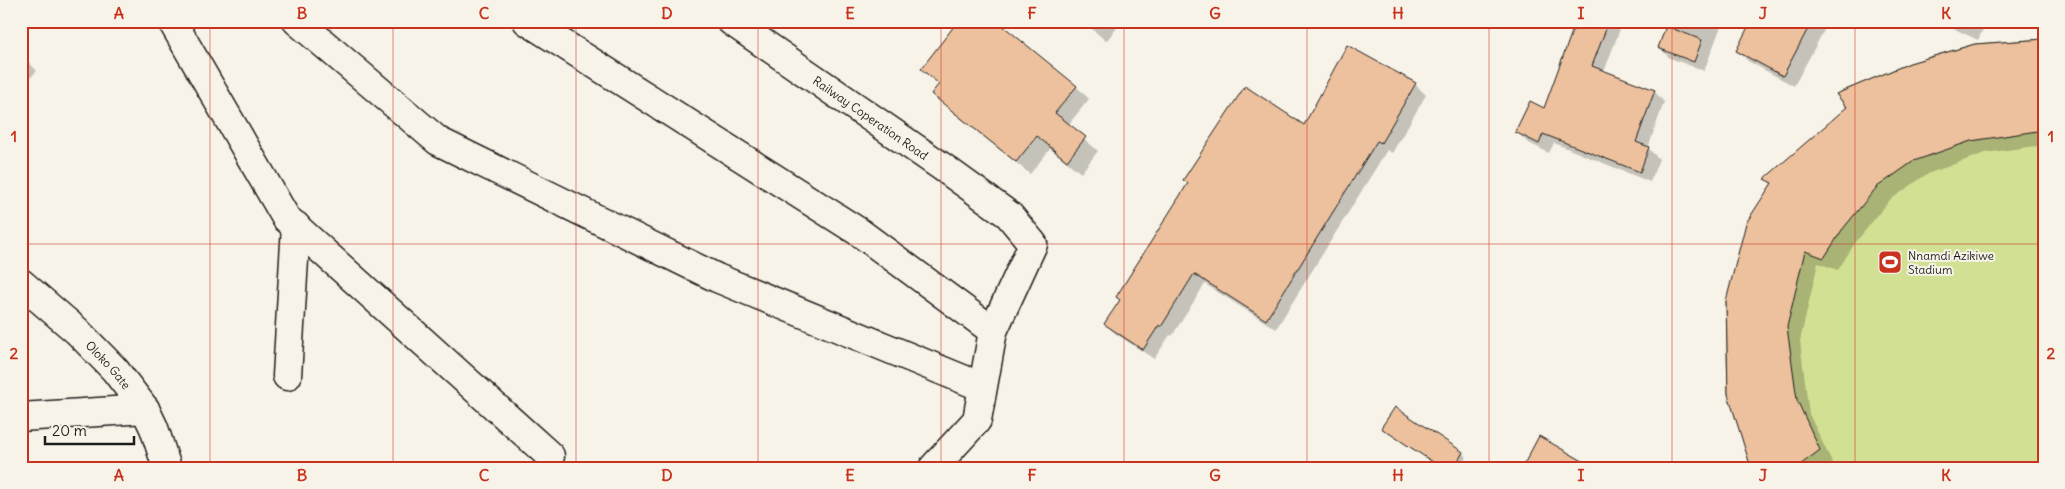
<svg xmlns="http://www.w3.org/2000/svg" width="2065" height="489" viewBox="0 0 2065 489" font-family="Delius,sans-serif">
<style>
.green{fill:#d2e093;stroke:#777e58}
.shadow{fill:#0003}
.building{fill:#edc19d;stroke:#1c1c1c}
.lines{fill:none;stroke-linecap:round;stroke-linejoin:round}
.minor-casing{stroke:#1c1c1c;stroke-width:31}
.minor{stroke:#f7f3e8;stroke-width:28}
.grid{fill:none;stroke:#c8321e;stroke-width:1;stroke-opacity:0.55}
.labels{text-anchor:middle;dominant-baseline:central;stroke-width:4;stroke-linejoin:round;paint-order:stroke}
.street-label{font-size:12px;fill:#1c1c1c;stroke:#f7f3e8}
.poi-label{font-size:12px;fill:#1c1c1c;stroke:#f7f3e8;text-anchor:start}
.neatline{fill:none;stroke:#c8321e;stroke-width:2}
.grid-label{font-size:16px;text-anchor:middle;font-weight:bold;fill:#c8321e}
</style>
<rect width="100%" height="100%" fill="#f7f3e8"/>
<filter id="ink" filterUnits="userSpaceOnUse"><feTurbulence type="fractalNoise" baseFrequency=".02" numOctaves="2"/><feDisplacementMap in="SourceGraphic" scale="10" xChannelSelector="R" yChannelSelector="G"/><feConvolveMatrix kernelMatrix="1 2 1 2 8 2 1 2 1" color-interpolation-filters="sRGB"/></filter>
<g filter="url(#ink)">
<path class="green" d="M2044,39V468H1752L1728,394L1726,301L1847,108L1836,94L1910,63L1975,44Z"/>
<path class="shadow" d="M960,21H1000L988,51L1076,86L1089,99L1068,125L1098,151L1081,173L1050,149L1030,174L954,113L941,100L948,92L922,68Z
M1083,21H1122V22L1106,41Z
M1577,21H1623L1604,72L1654,91L1664,102L1648,148L1659,159L1650,182L1554,143L1549,153L1527,142L1517,132L1544,110Z
M1670,21H1723L1704,71L1670,58L1659,48Z
M1753,21H1829L1794,86L1748,61L1737,50Z
M1938,21H1987L1978,40Z
M2044,41V145L1985,153L1927,174L1890,200L1855,243L1838,270L1818,263L1800,341L1809,414L1833,464L1827,468H1753L1772,185L1766,179Z
M1348,47L1415,84L1426,95L1392,153L1387,150L1276,329L1205,284L1172,336L1170,335L1154,359L1116,334L1105,324L1304,127Z
M21,54L37,71L21,87Z
M1395,409L1463,453L1467,457L1460,468H1441L1387,432Z"/>
<path class="building" d="M958,21H997L1077,86L1055,113L1086,137L1067,161L1037,136L1016,162L931,94L939,84L921,69Z
M1576,21H1609L1592,66L1655,90L1636,142L1649,147L1640,172L1543,134L1539,144L1515,132L1530,101L1544,108Z
M1751,21H1812L1783,76L1736,51Z
M1666,26L1702,40L1694,62L1658,48Z
M2044,39V130L1971,141L1914,161L1877,187L1842,230L1824,258L1805,251L1787,327L1797,400L1820,450L1796,468H1751L1728,394L1726,301L1746,223L1772,183L1764,179L1847,107L1836,94L1910,63L1975,44Z
M1347,45L1416,83L1381,143L1377,141L1266,320L1194,274L1161,327L1159,325L1143,350L1104,324L1120,300L1116,297L1188,183L1183,180L1245,86L1304,125Z
M1395,407L1463,452L1454,468H1442L1381,428Z
M1539,436L1595,468H1522Z"/>
<g class="lines">
<g class="minor-casing">
<g id="minor">
<path d="M172,21L286,218L550,456"/>
<path d="M297,21L438,141L717,278L982,387"/>
<path d="M527,21L859,232L993,331"/>
<path id="s1" d="M731,21L941,166L1009,215L1033,244L993,331L977,420L933,468"/>
<path id="s2" d="M21,283L77,331L115,370L145,409L154,428L167,468"/>
<path d="M287,376L296,226"/>
<path d="M21,417L145,409"/>
</g>
</g>
<use href="#minor" class="minor"/>
</g>
</g>
<path class="grid" d="M210,21V468M393,21V468M576,21V468M758,21V468M941,21V468M1124,21V468M1307,21V468M1489,21V468M1672,21V468M1855,21V468M21,244H2044"/>
<defs>
<g id="stadium-square" transform="scale(1.25)"><rect x="-9" y="-9" width="18" height="18" rx="4" fill="#c8321e" stroke="#f7f3e8"/><path d="M0-5a6.5 5 0 1 0 0 10a6.5 5 0 1 0 0-10ZM-3.5-1.8h7v3.6h-7Z" fill="#fff"/></g>
</defs>
<g fill-rule="evenodd">
<use href="#stadium-square" x="1890" y="262"/>
</g>
<g class="labels">
<g class="street-label">
<text stroke="none"><textPath href="#s1" startOffset="170">Railway Coperation Road</textPath></text>
<text stroke="none"><textPath href="#s2" startOffset="120">Oloko Gate</textPath></text>
</g>
<g class="poi-label">
<text x="1908" y="255">Nnamdi Azikiwe<tspan x="1908" dy="14">Stadium</tspan></text>
</g>
</g>
<rect width="2065" height="489" fill="none" stroke="#f7f3e8" stroke-width="55"/>
<path d="M45 436v8h89v-8" fill="none" stroke="#1c1c1c" stroke-width="2.5"/>
<text x="52" y="436" font-size="15" fill="#1c1c1c" stroke="#f7f3e8" stroke-width="4" paint-order="stroke">20 m</text>
<rect x="28" y="28" width="2010" height="434" class="neatline"/>
<g class="grid-label">
<text x="119" y="19">A</text>
<text x="302" y="19">B</text>
<text x="484" y="19">C</text>
<text x="667" y="19">D</text>
<text x="850" y="19">E</text>
<text x="1032" y="19">F</text>
<text x="1215" y="19">G</text>
<text x="1398" y="19">H</text>
<text x="1581" y="19">I</text>
<text x="1763" y="19">J</text>
<text x="1946" y="19">K</text>
<text x="14" y="142">1</text>
<text x="2051" y="142">1</text>
<text x="14" y="359">2</text>
<text x="2051" y="359">2</text>
<text x="119" y="481">A</text>
<text x="302" y="481">B</text>
<text x="484" y="481">C</text>
<text x="667" y="481">D</text>
<text x="850" y="481">E</text>
<text x="1032" y="481">F</text>
<text x="1215" y="481">G</text>
<text x="1398" y="481">H</text>
<text x="1581" y="481">I</text>
<text x="1763" y="481">J</text>
<text x="1946" y="481">K</text>
</g>
</svg>
